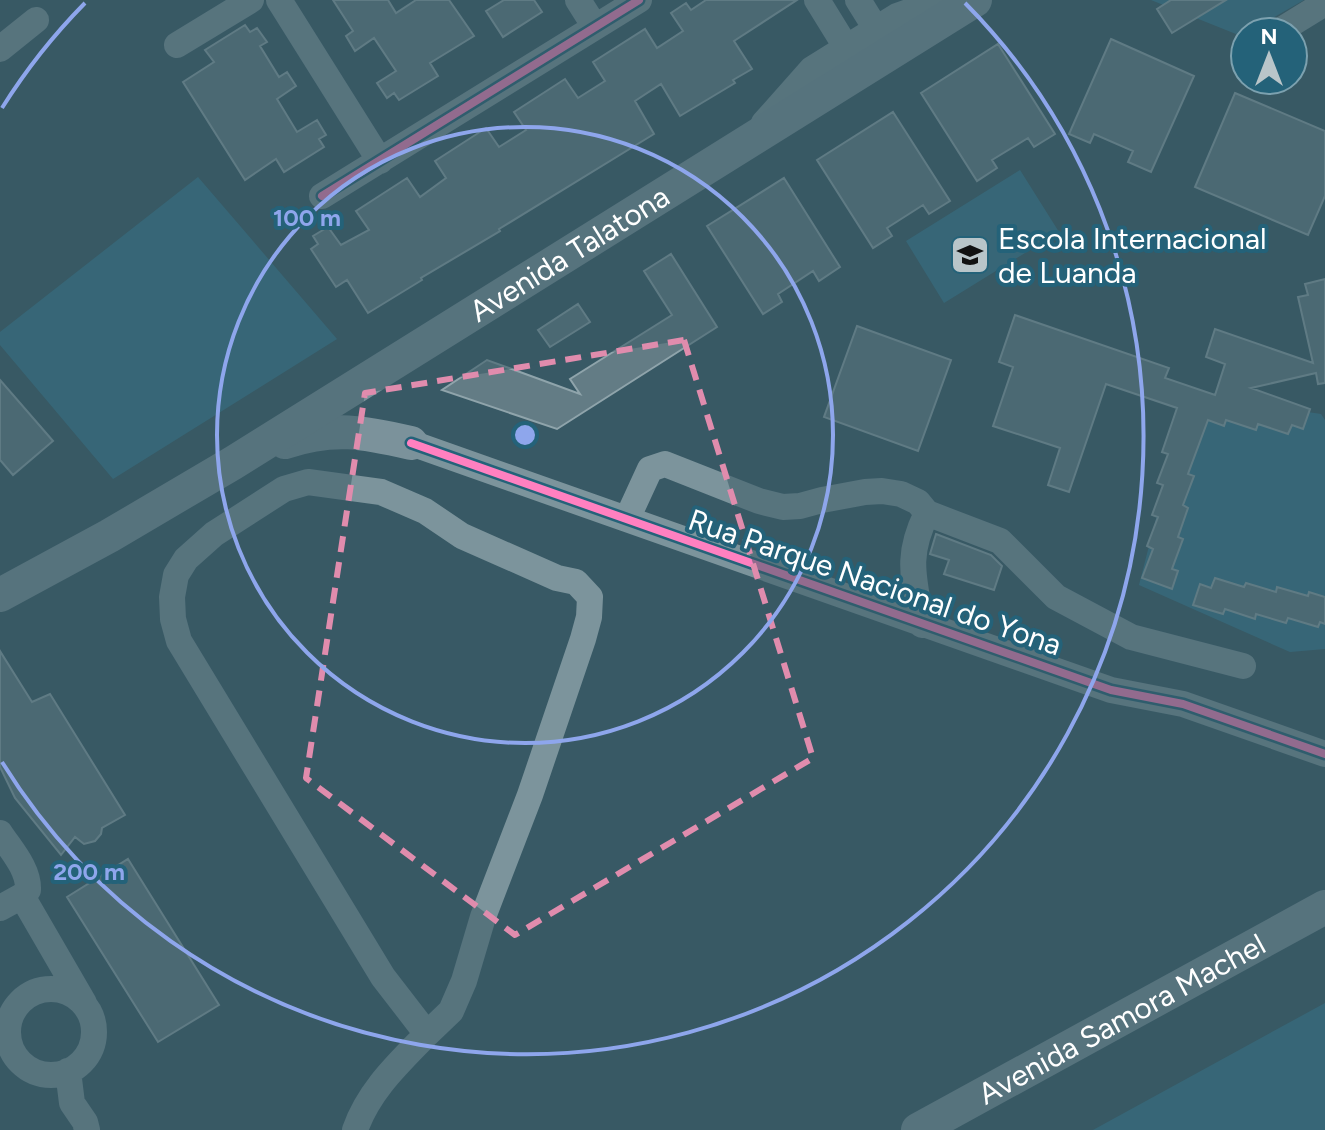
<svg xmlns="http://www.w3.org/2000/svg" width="1325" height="1130" viewBox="0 0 1325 1130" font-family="Figtree,sans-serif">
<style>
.green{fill:#35778e}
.building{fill:#637c85;stroke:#8fa4ab;stroke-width:2}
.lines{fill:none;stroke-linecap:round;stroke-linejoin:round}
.minor{stroke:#7c949c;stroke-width:26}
.major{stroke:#7b929b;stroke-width:34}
.cycleway-casing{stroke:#246279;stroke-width:13}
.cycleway{stroke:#ff80c0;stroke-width:8}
.marked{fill:none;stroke:#e08cad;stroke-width:6;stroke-dasharray:16 10;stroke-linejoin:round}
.ring{fill:none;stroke:#8ea6ec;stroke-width:4}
.labels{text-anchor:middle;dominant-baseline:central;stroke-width:8;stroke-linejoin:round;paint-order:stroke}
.poi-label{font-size:30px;fill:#fff;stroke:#246279;text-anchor:start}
.street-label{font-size:30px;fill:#fff;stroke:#246279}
.centre{fill:#8ea6ec;stroke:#246279;stroke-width:4}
.ring-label{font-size:24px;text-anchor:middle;font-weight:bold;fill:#8ea6ec;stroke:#246279;stroke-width:8;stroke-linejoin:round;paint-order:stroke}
</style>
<rect width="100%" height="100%" fill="#385965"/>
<path class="green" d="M1151,0H1304L1248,32H1245L1241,36Z
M1020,170L1059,232L944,303L906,241Z
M198,177L337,339L113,479L0,345V332Z
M1188,394L1321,414L1325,420V649L1290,652L1139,585Z
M1325,1003V1130H1093Z"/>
<path class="building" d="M333,0H388L396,13L416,0H449L474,36L430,63L438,76L399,100L394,93L387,98L377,83L396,71L374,38L355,51L346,36L353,31Z
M504,0H534L542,12L503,37L486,11Z
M706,0H797L734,41L752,69L733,80L735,83L680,116L661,84L635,101L654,134L499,229L500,231L421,278L422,280L368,313L347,280L336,287L311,249L318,244L313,236L328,227L341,245L369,230L356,211L407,178L420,197L446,178L435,161L486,128L499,147L526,130L514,112L565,79L578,98L605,81L593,62L645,29L657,48L683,31L671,13L686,3L691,10Z
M1171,0H1226L1172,33L1157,9Z
M245,25L250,32L257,28L267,42L260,46L279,77L287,72L296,86L277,99L297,132L317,120L326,135L319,139L324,147L284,172L276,159L245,180L183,82L214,62L205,50Z
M1111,39L1194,76L1151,172L1128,162L1133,151L1094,134L1090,143L1069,134Z
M998,44L1055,134L1034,147L1028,138L992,160L997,168L977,181L921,93Z
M1235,93L1325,131V196L1308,235L1195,187Z
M893,112L950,201L929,214L923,205L887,228L892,236L873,248L817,160Z
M784,178L840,267L819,281L813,271L778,294L782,302L763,314L707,226Z
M671,254L717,327L557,429L442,390L487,360L580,394L570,379L672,315L644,271Z
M1325,279V383L1318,384L1316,373L1251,388L1310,409L1303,429L1292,425L1288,434L1258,424L1256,430L1226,420L1224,426L1208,420L1188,474L1194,476L1183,505L1188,508L1178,537L1183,539L1172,569L1178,571L1172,589L1142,578L1153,549L1147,546L1158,517L1152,515L1163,485L1157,483L1168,454L1162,452L1177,408L1106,384L1069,492L1048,485L1060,448L993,426L1013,367L999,362L1015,315L1169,368L1165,378L1215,395L1225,364L1206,357L1215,329L1313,363L1298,297L1308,295L1305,284Z
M578,304L590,322L550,347L538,330Z
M857,326L951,360L918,451L824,417Z
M0,380L53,441L13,475L0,460Z
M936,534L991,555L1002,566L994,590L944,574L949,560L930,554Z
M1215,578L1244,587L1246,583L1276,592L1277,587L1308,596L1309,592L1325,597V624L1320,622L1318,627L1288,618L1286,623L1256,614L1255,619L1225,609L1223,614L1193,605L1200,584L1211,588Z
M0,651L32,702L50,694L125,815L102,828L101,834L95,841L84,844L75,837L61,855L15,798L0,767Z
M128,859L219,1005L158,1042L67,897Z"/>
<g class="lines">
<path class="minor" d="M279,0L380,161
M578,0L595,27
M817,0L846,47
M858,0L876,29
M1278,32L1325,3
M177,45L251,0
M0,49L36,20
M764,123L812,69L897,16L942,0
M322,196L639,0
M411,443L1111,690L1183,704L1325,754
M308,482L381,492L425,511L462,536L557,578L576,582L590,597L589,617L583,639L530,795L483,917L464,981L451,1011L427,1034L383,977L179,641L173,619L172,597L176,575L186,559L214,534L284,489Z
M627,519L650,469L665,464L759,501L783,507L800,506L822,500L865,492L882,491L901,494L918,502L927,513L1000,541L1056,597L1131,637L1243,666
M922,625C914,578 905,557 927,513
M0,833C11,850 29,869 28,890L22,896L0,908
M22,896L84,1003
M8 1032a43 43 0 1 1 86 0a43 43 0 1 1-86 0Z
M68,1071L72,1103L85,1122L87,1130
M355,1130C369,1090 399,1063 427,1034"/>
<g class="major">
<path d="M285,442C334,426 363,432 411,443"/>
<path id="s1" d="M0,595L109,536L233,463L975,0"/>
<path id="s2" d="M918,1130L1325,907"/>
</g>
<g class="cycleway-casing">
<path id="cycleway" d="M322,196L639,0
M411,443L1111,690L1183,704L1325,754"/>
</g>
<use href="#cycleway" class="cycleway"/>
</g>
<path d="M0 0H1325V1130H0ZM684,340L813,758L515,935L306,778L365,393Z" fill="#385965" fill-opacity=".55" fill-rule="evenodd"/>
<path class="marked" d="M684,340L813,758L515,935L306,778L365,393Z"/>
<g class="ring">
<circle cx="525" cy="435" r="308"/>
<path d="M2 108A617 617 0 0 1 85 3M965 3A617 617 0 1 1 2 762"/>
</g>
<defs>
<g id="school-square" transform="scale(2)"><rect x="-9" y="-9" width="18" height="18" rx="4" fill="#b9c5c9" stroke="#246279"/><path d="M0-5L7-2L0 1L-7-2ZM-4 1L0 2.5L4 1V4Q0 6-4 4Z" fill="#111"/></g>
</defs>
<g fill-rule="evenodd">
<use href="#school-square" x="970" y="255"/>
</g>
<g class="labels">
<g class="poi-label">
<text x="998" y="238">Escola Internacional<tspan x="998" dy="34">de Luanda</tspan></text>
</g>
<g class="street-label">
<text stroke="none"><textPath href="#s1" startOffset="664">Avenida Talatona</textPath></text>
<text transform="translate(875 582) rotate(19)">Rua Parque Nacional do Yona</text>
<text stroke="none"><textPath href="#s2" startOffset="232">Avenida Samora Machel</textPath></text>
</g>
</g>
<circle cx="525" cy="435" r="12" class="centre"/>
<g class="ring-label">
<text x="307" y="226">100 m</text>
<text x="89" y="880">200 m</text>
</g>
<g transform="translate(1269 56)"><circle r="38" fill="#246279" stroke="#7ca1af" stroke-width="2"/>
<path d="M0-6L14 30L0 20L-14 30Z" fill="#b9c5c9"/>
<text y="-12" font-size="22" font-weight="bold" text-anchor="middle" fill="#ffffff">N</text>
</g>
</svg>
